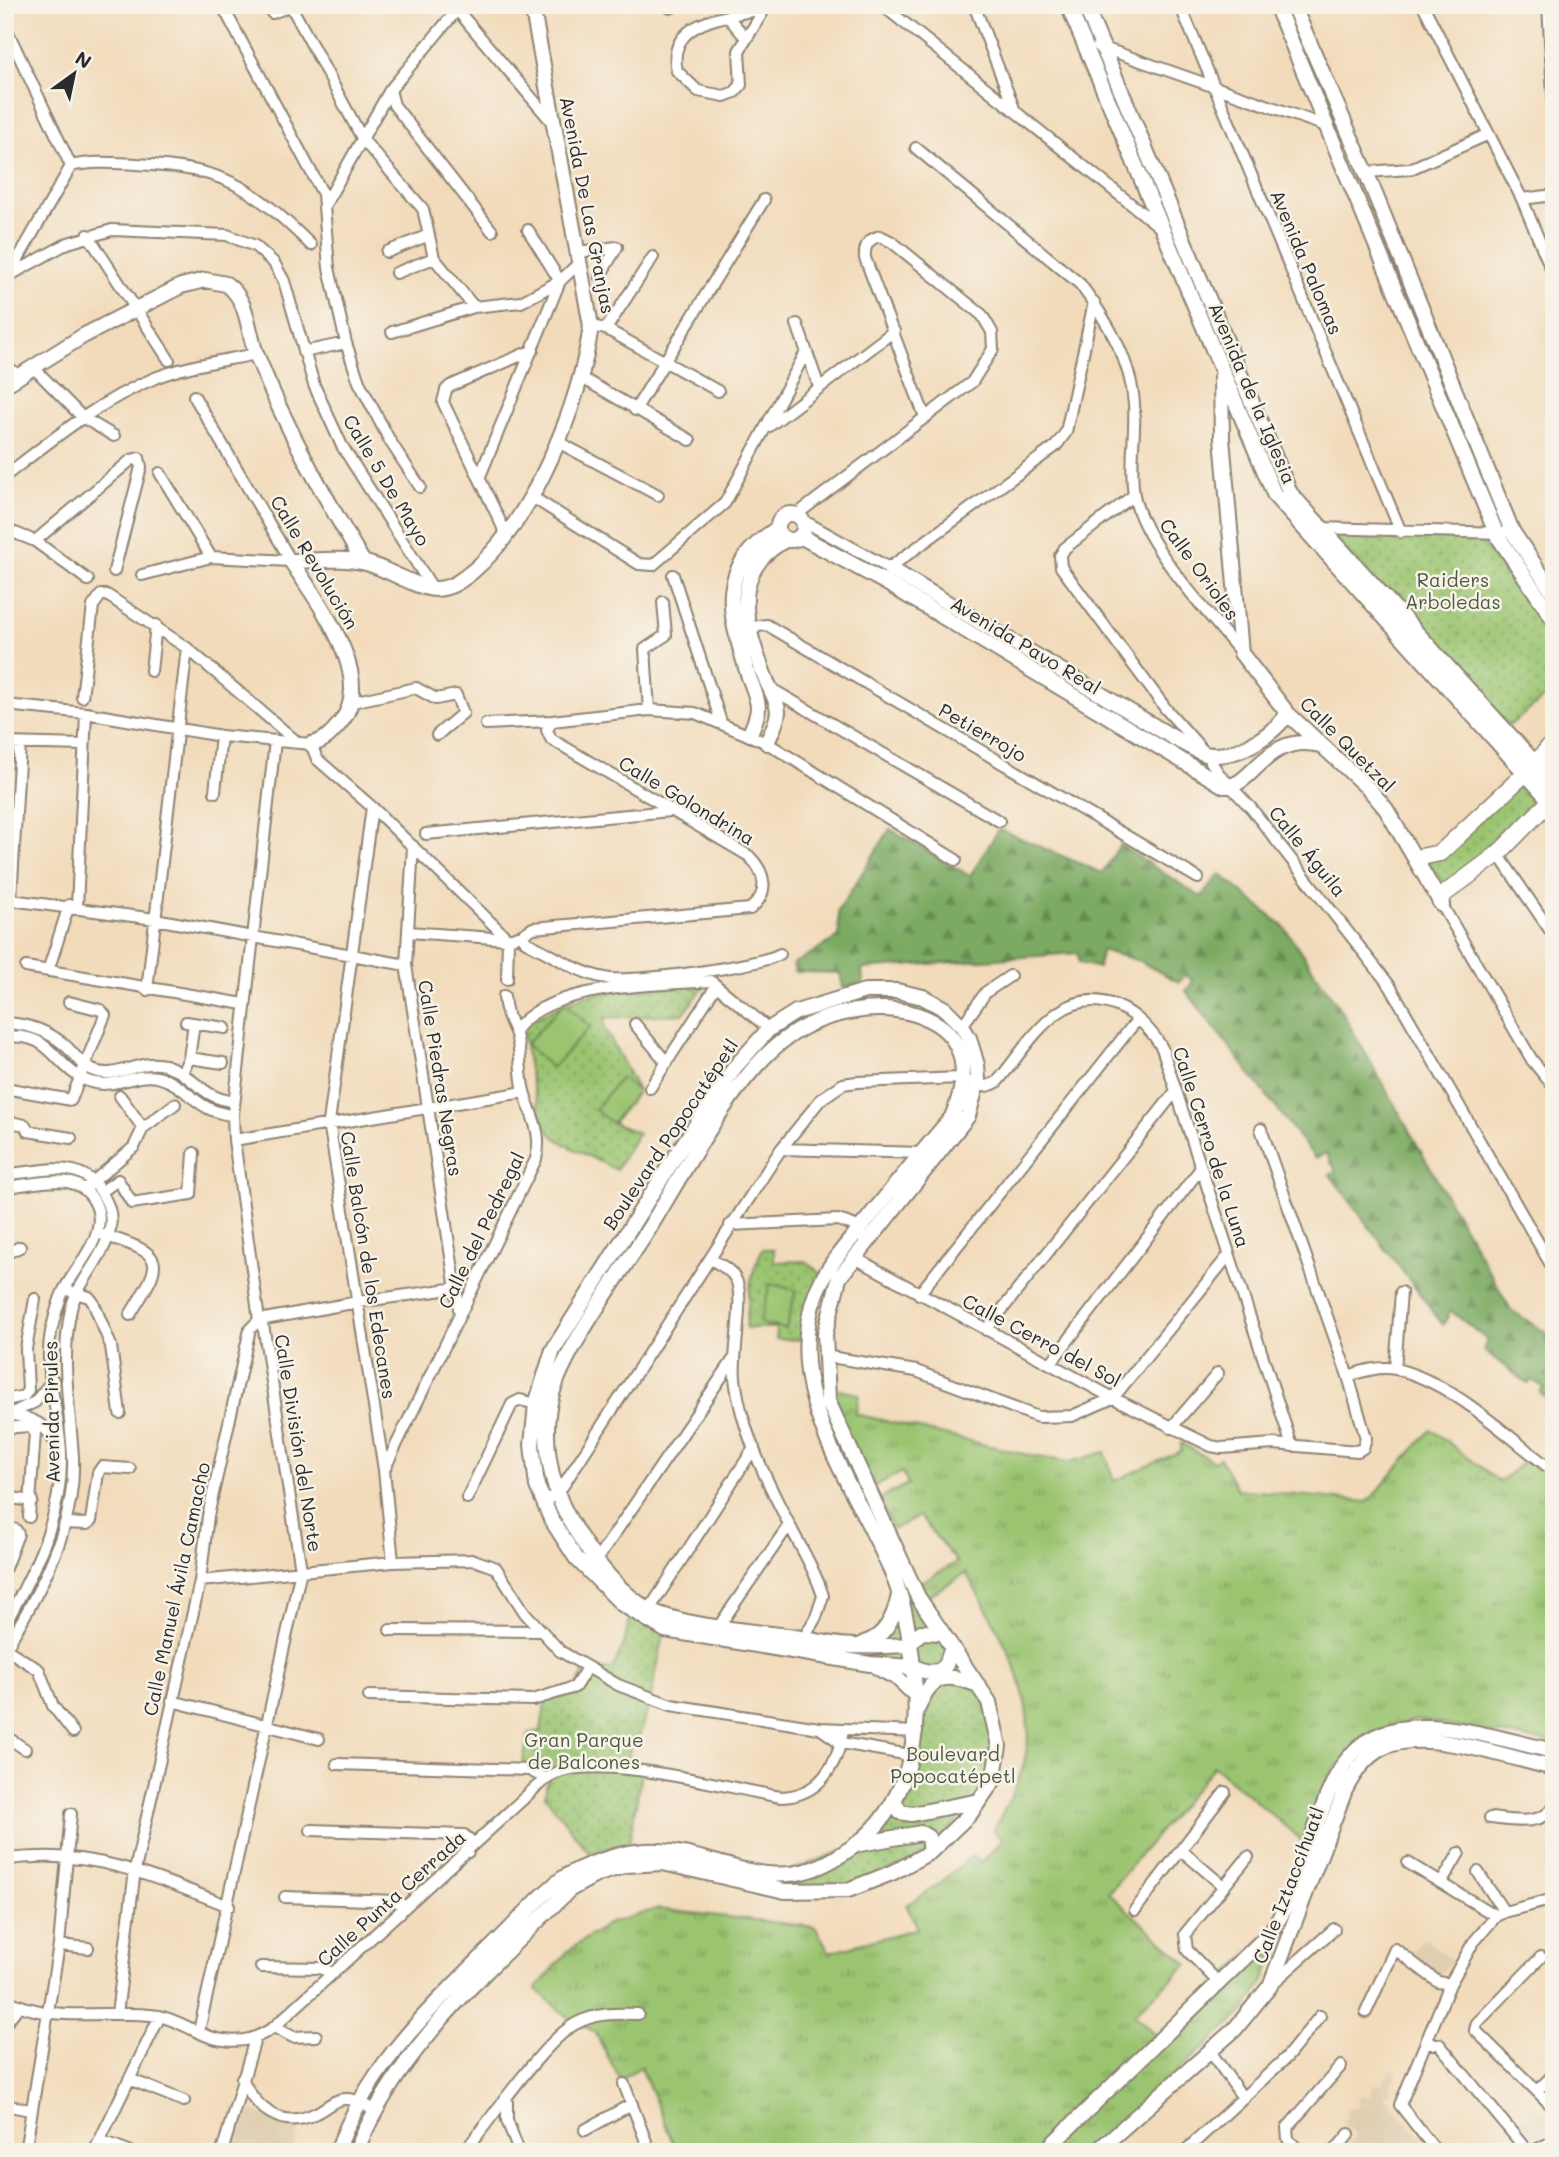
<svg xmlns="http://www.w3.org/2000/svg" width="1559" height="2157" viewBox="0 0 1559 2157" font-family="Mali,sans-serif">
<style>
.built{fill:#dfceb1}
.grass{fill:url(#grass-tufts);stroke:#62784e;stroke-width:2}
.forest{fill:url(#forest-firs);stroke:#536a46;stroke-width:2}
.park{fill:url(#park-dots);stroke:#62784e;stroke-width:2}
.pitch{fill:#9ac470;stroke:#62784e;stroke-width:2}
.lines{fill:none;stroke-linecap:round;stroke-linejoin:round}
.minor-casing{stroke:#8e8373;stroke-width:14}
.tertiary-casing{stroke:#8e8373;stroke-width:18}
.secondary-casing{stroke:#8e8373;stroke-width:19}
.minor{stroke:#fff;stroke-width:10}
.tertiary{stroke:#fff;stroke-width:14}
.secondary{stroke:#fff;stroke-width:16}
.labels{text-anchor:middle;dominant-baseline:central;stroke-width:5;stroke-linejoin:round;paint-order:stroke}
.street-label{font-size:19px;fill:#2b2b2b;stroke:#f7f3e8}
.park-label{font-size:19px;fill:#4c5940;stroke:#f7f3e8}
</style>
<defs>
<pattern id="grass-tufts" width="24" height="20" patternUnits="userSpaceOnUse" patternTransform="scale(1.75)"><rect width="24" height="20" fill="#9ac470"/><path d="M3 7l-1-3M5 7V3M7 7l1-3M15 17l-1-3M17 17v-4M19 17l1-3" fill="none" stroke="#7e9f5c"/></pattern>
<pattern id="forest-firs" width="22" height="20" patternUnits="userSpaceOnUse" patternTransform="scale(1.75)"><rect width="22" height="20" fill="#7baa62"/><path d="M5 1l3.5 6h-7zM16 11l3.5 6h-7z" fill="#658b51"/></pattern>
<pattern id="park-dots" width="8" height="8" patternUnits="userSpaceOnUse" patternTransform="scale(1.75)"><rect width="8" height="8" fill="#9ac470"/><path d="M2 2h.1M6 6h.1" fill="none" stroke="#7e9f5c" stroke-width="1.8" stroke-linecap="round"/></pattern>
</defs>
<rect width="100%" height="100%" fill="#f7f3e8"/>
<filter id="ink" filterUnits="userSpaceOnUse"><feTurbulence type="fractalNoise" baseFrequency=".0143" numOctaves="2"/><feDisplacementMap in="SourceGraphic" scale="14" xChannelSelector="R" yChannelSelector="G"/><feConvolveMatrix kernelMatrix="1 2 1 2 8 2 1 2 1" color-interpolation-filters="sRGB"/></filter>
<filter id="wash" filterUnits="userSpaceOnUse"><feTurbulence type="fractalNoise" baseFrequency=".00686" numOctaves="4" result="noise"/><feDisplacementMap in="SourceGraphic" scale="28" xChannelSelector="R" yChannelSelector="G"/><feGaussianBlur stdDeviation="1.57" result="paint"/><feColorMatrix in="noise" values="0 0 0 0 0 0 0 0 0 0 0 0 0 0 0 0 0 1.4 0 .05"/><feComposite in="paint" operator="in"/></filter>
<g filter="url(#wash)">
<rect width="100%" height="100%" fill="#f2dbbb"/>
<path class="built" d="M1424,1938L1452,1961L1438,1977L1410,1954Z
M1391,2069L1396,2071L1398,2076L1391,2085L1392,2091L1384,2096L1434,2152H1342L1355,2136L1352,2130L1346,2129L1343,2122L1347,2117L1346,2112L1350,2107L1356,2109L1360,2105L1357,2100L1362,2095L1369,2097L1371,2087L1375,2084L1381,2085Z
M233,2106L300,2126L293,2152H222Z
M1536,2106L1554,2123V2139L1535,2149L1512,2125Z"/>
<path class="grass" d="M835,1389L859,1394L856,1414L1032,1456L1069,1462L1105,1452L1114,1481L1181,1451V1443L1213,1461L1220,1458L1237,1489L1368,1502L1431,1429L1500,1482L1528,1458L1539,1470L1554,1452V1743L1416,1720L1371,1733L1333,1770L1305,1843L1214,1766L1108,1893L1188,1964L1134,2014L1162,2042L1287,1914L1289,1916L1263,1983L1242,2013L1089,2152H677L641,2067L620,2079L595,2032L566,2016L536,1989L568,1951L607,1924L657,1909L815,1927L830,1952L918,1928L906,1905L935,1887L972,1856L981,1863L1003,1839L993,1831C1003,1812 1014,1793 1021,1773C1046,1702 999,1631 966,1573L927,1597L920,1583L957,1562L919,1516L893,1529L879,1499L908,1484L902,1472L875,1486L843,1428Z"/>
<path class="forest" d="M890,829L970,876L999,829L1102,873L1120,845L1201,897L1220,874L1284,927L1342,1012L1511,1310L1550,1335L1554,1331V1404L1540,1393L1543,1387L1532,1380L1528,1384L1483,1350L1487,1340L1451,1311L1443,1325L1330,1175L1336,1171L1326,1153L1315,1158L1186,991L1193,981L1186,975L1179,982L1139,961L1101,950L1099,968L1079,963L1078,953L862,969L863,984L843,988L840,973L795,972L793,964L839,937L838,911Z"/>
<path class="park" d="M1325,532L1478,538L1554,639V690L1509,726Z
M1525,778L1547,801L1497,853L1445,885L1424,860Z
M706,984L683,1014L604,1018L605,1028L638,1091L613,1123L638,1133L616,1170C597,1159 570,1150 553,1136C538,1123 522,1046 524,1025L554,1008L589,994Z
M763,1249H774V1262L805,1261L829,1280L814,1317L813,1340L776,1339V1328H746C749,1297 748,1276 763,1249Z
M893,1561L979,1686L999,1745L992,1781L930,1852L848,1890L759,1883L860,1844L905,1785L917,1706L891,1673L798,1651L806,1640L873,1641L896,1610Z
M632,1610L665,1630L651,1697L640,1734L631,1739L628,1764L642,1771L629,1842L590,1854L545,1796L547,1779L529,1770L523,1761L529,1733L541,1731L546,1696L575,1687L586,1669H612L624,1644Z"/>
<path class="pitch" d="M564,1003L590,1027L552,1068L526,1044Z
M621,1077L638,1091L612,1123L595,1110Z
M770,1284L796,1290L786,1329L760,1323Z"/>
</g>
<g filter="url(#ink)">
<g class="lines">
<g class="minor-casing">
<path id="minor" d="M222,5L323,194L329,268L346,343L359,382L390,441L420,487
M453,5L552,122
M882,5L1161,228
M974,5L1015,111
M1180,5L1401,532
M1423,5L1522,199L1554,276
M1548,5L1554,111
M291,6L363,140L423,209L434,258L474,307
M670,8L678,5
M764,9C729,16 665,20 677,71L698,91L724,96L735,92L741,85L739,51L767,5
M272,13L292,5
M727,16L746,38
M5,26L71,166
M1098,46L1326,126
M390,90L394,105L492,231
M916,148L1080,284C1106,319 1131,359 1134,404C1136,434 1129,466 1134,495C1143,545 1209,613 1241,653
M1366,172L1410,169L1489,134
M1522,199L1554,195
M326,203L390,90L457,10L465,5
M88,235L169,360
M387,252L429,235
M578,252L617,247L600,276
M10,273L71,166C93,161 114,163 136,164C224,168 250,185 311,245
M396,273L434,258
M5,278L68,243L112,230L227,235L255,246L274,263L284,281L314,385L342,446L433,589
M797,324L819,387
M591,326L606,329L718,391
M606,329L653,257
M392,332L474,307L521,302L560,281L580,262
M303,352L346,343
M5,366L19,375
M33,367L82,417L114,436
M580,377L690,440
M194,396L291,561
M635,410L764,200
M768,427L894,331
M556,441L658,495
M160,473L211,557
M5,476C53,439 99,401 155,378C187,365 223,361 256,354
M480,476L560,281L528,230
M1134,495L1065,548L1060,556L1061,567L1166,709L1206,754L1219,774L1251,808L1390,986L1554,1270
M532,497L639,564L653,565L725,503L806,352
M796,515L972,382L993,349L992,332L982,315L892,242L880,236C868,239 864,246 865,258L925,417
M802,520L889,568L1056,446L1066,432L1094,302
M1320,528L1503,533
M5,529L35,541L88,580
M507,536L443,402L446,390L450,386L533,350
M35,541L131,460L139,458L141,467L114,571
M142,575L211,557L291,561
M673,575L721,722
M751,632L758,626L767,625L1198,878
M151,671L156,625
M770,688L999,821
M82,697L93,606L101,595H107L187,648L297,742
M352,702L416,688L436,699L456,695L463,713L437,735
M5,705L86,713L221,736L311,744L317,759L372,807L508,939L507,979
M649,710L645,649L666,635L663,602
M486,724L552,721L649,710L695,713L767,743L956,860
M5,743L84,745
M20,744L11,900L155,919L406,965
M215,792L221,736
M372,807L329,1122L384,1470L393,1562
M426,834L670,811
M413,846L406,965L460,1315
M1498,854L1554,936
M1442,905L1532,1060L1554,1087
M77,907L86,713
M408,932L508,939L522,935L533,928L750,909C770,893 766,873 749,856L551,739L547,730L552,721
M522,935L526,942C551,954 578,973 605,978C629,984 759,966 780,954
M26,967L244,1004
M48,971L69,905
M712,982L769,1029
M147,990L187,648
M186,1022L225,1028
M5,1023C30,1024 50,1031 68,1048C75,1056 82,1065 92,1070C117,1081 139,1058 165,1065C192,1073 203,1100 234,1101
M635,1024L667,1063
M962,1026L986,992L1010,976
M515,1031C548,983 655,986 710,981
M5,1037C51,1032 52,1063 83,1079C112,1093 132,1072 157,1077C188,1084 195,1112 233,1115
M189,1058L223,1063
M182,1073L189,1058L194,1023
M5,1088L71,1100L105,1015L101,1010L69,1002
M650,1088L716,986
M120,1096L143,1128
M5,1121L25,1125L28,1131L71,1138
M234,1140L524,1092
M781,1149L922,1153
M5,1174C45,1173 85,1153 107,1203C124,1242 79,1274 71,1309C60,1360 70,1406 73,1457C76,1529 40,1590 5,1650
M88,1186L134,1147L143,1128L175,1104
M5,1187C36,1185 79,1167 96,1205C109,1235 75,1267 63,1292C57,1305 54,1319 51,1332C43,1371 60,1415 61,1454C63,1516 34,1572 5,1624
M101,1192L118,1180L132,1203L191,1194L194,1153
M730,1225L838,1220L853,1225L867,1242
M103,1235C169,1255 163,1261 130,1315
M5,1254L20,1247
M855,1258L1113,1398L1211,1446L1222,1448L1273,1444L1358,1451L1363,1448L1366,1438L1348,1376L1261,1129
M710,1259C719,1264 730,1269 735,1278C746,1294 732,1353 735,1378C741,1430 767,1482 791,1528C802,1550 816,1572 823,1596L816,1617L800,1645
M70,1291L89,1297L93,1302L111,1346L120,1413
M919,1294L1137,1020
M986,1330L1175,1092
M824,1356L916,1371L1038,1417L1072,1416L1113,1398L1229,1255
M1050,1364L1201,1168
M1395,1369L1401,1292
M1348,1376C1363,1371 1379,1366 1396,1369C1453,1383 1502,1432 1547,1466
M5,1404L10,1399L24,1396L28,1390L26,1349L35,1299
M10,1414C33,1419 46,1423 56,1445
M10,1414L35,1402L53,1380
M5,1428L29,1426L35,1432L29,1517
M1171,1428L1218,1373
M384,1470L536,1159C543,1132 531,1117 524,1091C519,1073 522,1050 515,1032C509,1018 505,1012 504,996
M5,1497L32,1501
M467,1498L512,1404L520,1400L536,1404
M543,1500L557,1495L781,1149L821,1099L843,1084L857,1082L962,1078C976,1086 982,1090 997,1082C1030,1043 1061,981 1119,1007C1136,1014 1153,1032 1162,1048L1292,1446
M65,1523L87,1524L91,1521L98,1473L102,1467L130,1469
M5,1526L16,1530L18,1534L5,1568
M596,1561L735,1357
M200,1581L393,1562L474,1560L496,1568L525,1613L560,1651L618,1685L671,1705L819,1728L917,1732
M647,1613L754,1448
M719,1626L789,1525
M390,1630L541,1631
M6,1649L39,1670L53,1706L73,1732
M369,1696L533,1700L575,1687L586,1669
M172,1701L319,1739
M821,1729L841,1743L910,1755
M5,1736L25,1749
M337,1764L529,1770L547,1779
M1490,1818C1511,1820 1542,1827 1554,1806
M311,1830L464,1835L470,1840L468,1852
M1181,1850L1222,1885
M1408,1863L1496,1916
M5,1864C12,1856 25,1858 36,1857C104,1853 166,1882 229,1906
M1478,1872L1504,1912
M1442,1882L1459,1853
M285,1897L396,1901L402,1905L400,1913
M1135,1910L1225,1792
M59,1945L88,1948
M1541,1957L1477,2023L1475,2030L1554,2108
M261,1967L319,1968L334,1973
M1220,1984L1187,1950L1185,1934L1248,1857
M1272,1984L1334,1929
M5,1999C52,2025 108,2008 158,2016C181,2020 201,2038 224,2040C243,2043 259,2038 274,2027L522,1800C532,1791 544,1778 556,1773C605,1754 728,1788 781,1797C819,1796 837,1766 843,1731
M1366,2012L1395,1949L1438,1982L1450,1984
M117,2014L135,1870L200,1581L208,1516L250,1329L259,1320L358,1302L457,1288
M5,2024L18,2007
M274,2027L293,2037L316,2036
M199,2031L301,1570L264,1330L259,1320L234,1140L233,1115L275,741
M1426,2044H1439L1528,2152
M1210,2051L1243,2098
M242,2078C255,2108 282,2131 316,2113C325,2109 334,2099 345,2099C356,2098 366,2105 375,2111
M129,2079L184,2101
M624,2084L650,2152
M1537,2091L1554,2074
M507,2101V2120L519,2152
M5,2105L30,2110
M585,2130L632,2104
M100,2140L131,2152
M25,2152L59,1945L71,1814
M94,2152L160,2016
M222,2152L255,2039
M464,2152C490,2121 544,2041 575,2024C595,2013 616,2013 638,2014
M1184,2152L1287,2057L1320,2016
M1300,2152L1288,2139L1287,2128L1341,2066
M1334,2152L1349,2134
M1437,2152L1400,2105L1450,1984L1473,1943L1496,1916L1504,1912L1554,1899"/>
</g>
<g class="tertiary-casing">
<path id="tertiary" d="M1068,5L1275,496L1554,805
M1085,5L1290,493L1554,784
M1276,5L1497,535L1554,620
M1293,5L1366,172L1512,531L1554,594
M1221,378L1222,438L1241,653L1288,714L1370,790L1386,809L1442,905
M5,385L83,336L181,286L205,280L226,284C250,301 247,332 257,356C286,429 324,495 363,562
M778 527a13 13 0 1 1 26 0a13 13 0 1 1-26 0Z
M800,536L885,582L1224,786C1253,789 1264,732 1320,745
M291,561C314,561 343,557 366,563C386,568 416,588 435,589C451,589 462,580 473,571C534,519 580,404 591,326L532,5
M291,561C316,600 377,677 341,722C332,733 324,742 311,744
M889,568L1181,742C1189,746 1198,752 1206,754C1236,760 1271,736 1288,714
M750,734C753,726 758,716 758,708C758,696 750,682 747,671C728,609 716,568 778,528
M767,743C771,733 777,723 778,712C778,702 771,691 767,682C746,629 725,571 787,539
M864,1643C886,1637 895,1615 899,1595
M878,1668L897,1678L915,1695
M918,1708C931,1674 947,1672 978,1685
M894,1800L900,1812L912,1814L979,1801
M860,1844L921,1833L928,1837L930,1852
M337,2152C368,2064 434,2005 498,1941C519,1921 539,1896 562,1879C580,1866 604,1859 624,1854C702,1835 758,1904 834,1859C854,1847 870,1836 884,1816C911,1779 918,1733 915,1689C912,1651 907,1608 892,1573C856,1486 779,1393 816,1293C827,1265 848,1243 867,1220C895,1185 923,1151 952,1117C1003,1001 860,986 788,1037C737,1071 683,1173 650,1227C622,1272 566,1346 552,1394C541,1433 549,1482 568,1517C587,1550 609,1583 641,1605C673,1627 755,1631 794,1637C814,1640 834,1646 854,1646C872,1647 891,1646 909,1645L921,1632L942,1633
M356,2152C398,2046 491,1968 569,1890L596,1875L626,1865L663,1863L785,1891L848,1890L894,1872L930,1852L970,1814L993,1781L999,1746L989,1702L918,1597L828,1401L825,1334L839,1278L968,1116L978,1080L977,1065L969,1038L962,1026L945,1009L923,997L897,991H865L796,1012L769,1029L735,1067L678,1152L553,1350L536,1404L532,1445L537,1486L551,1519L576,1558L622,1604L665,1630L870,1664L913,1667L928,1672L939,1671L946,1665L952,1647
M1044,2152L1268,1935C1290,1907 1299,1871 1312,1838C1321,1813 1329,1786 1344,1764C1388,1698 1491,1738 1554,1751
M1096,2152L1235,2029L1270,1986L1345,1790C1354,1773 1365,1756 1384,1747C1427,1728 1509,1758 1554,1768
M1536,2152L1554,2143"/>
</g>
<g class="secondary-casing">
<path id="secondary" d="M1416,858L1440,853L1535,764L1554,741
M1440,901L1443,895L1498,854L1554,797"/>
</g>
<use href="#minor" class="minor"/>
<use href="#tertiary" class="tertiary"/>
<use href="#secondary" class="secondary"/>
</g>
</g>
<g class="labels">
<g class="street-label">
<text transform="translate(588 205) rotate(79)">Avenida De Las Granjas</text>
<text transform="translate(1307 262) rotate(67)">Avenida Palomas</text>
<text transform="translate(1253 393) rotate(67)">Avenida de la Iglesia</text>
<text transform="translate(387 480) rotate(59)">Calle 5 De Mayo</text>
<text transform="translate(315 562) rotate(59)">Calle Revolución</text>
<text transform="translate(1200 569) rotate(54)">Calle Orioles</text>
<text transform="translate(1026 645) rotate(31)">Avenida Pavo Real</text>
<text transform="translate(983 732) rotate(30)">Petierrojo</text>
<text transform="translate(1348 744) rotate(45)">Calle Quetzal</text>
<text transform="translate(687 800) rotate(31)">Calle Golondrina</text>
<text transform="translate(1308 851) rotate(51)">Calle Águila</text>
<text transform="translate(441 1078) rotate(81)">Calle Piedras Negras</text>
<text transform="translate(670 1134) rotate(-56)">Boulevard Popocatépetl</text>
<text transform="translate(1212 1147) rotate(72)">Calle Cerro de la Luna</text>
<text transform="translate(481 1230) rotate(-64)">Calle del Pedregal</text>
<text transform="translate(369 1265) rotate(81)">Calle Balcón de los Edecanes</text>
<text transform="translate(1042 1340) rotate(28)">Calle Cerro del Sol</text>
<text transform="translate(51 1412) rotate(-91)">Avenida Pirules</text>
<text transform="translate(299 1443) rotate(81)">Calle División del Norte</text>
<text transform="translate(176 1589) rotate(-78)">Calle Manuel Ávila Camacho</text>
<text transform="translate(1288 1885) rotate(-69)">Calle Iztaccíhuatl</text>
<text transform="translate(391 1898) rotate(-42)">Calle Punta Cerrada</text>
</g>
<g class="park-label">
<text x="1453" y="579">Raiders<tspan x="1453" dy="22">Arboledas</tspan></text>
<text x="584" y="1739">Gran Parque<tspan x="584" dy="22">de Balcones</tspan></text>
<text x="953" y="1753">Boulevard<tspan x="953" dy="22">Popocatépetl</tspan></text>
</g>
</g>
<rect width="1559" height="2157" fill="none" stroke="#f7f3e8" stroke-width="28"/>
<g transform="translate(74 74) rotate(33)" stroke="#f7f3e8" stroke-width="5" paint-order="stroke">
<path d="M0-5L12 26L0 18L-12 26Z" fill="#2b2b2b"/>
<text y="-10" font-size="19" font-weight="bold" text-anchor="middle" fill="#2b2b2b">N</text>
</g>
</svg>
